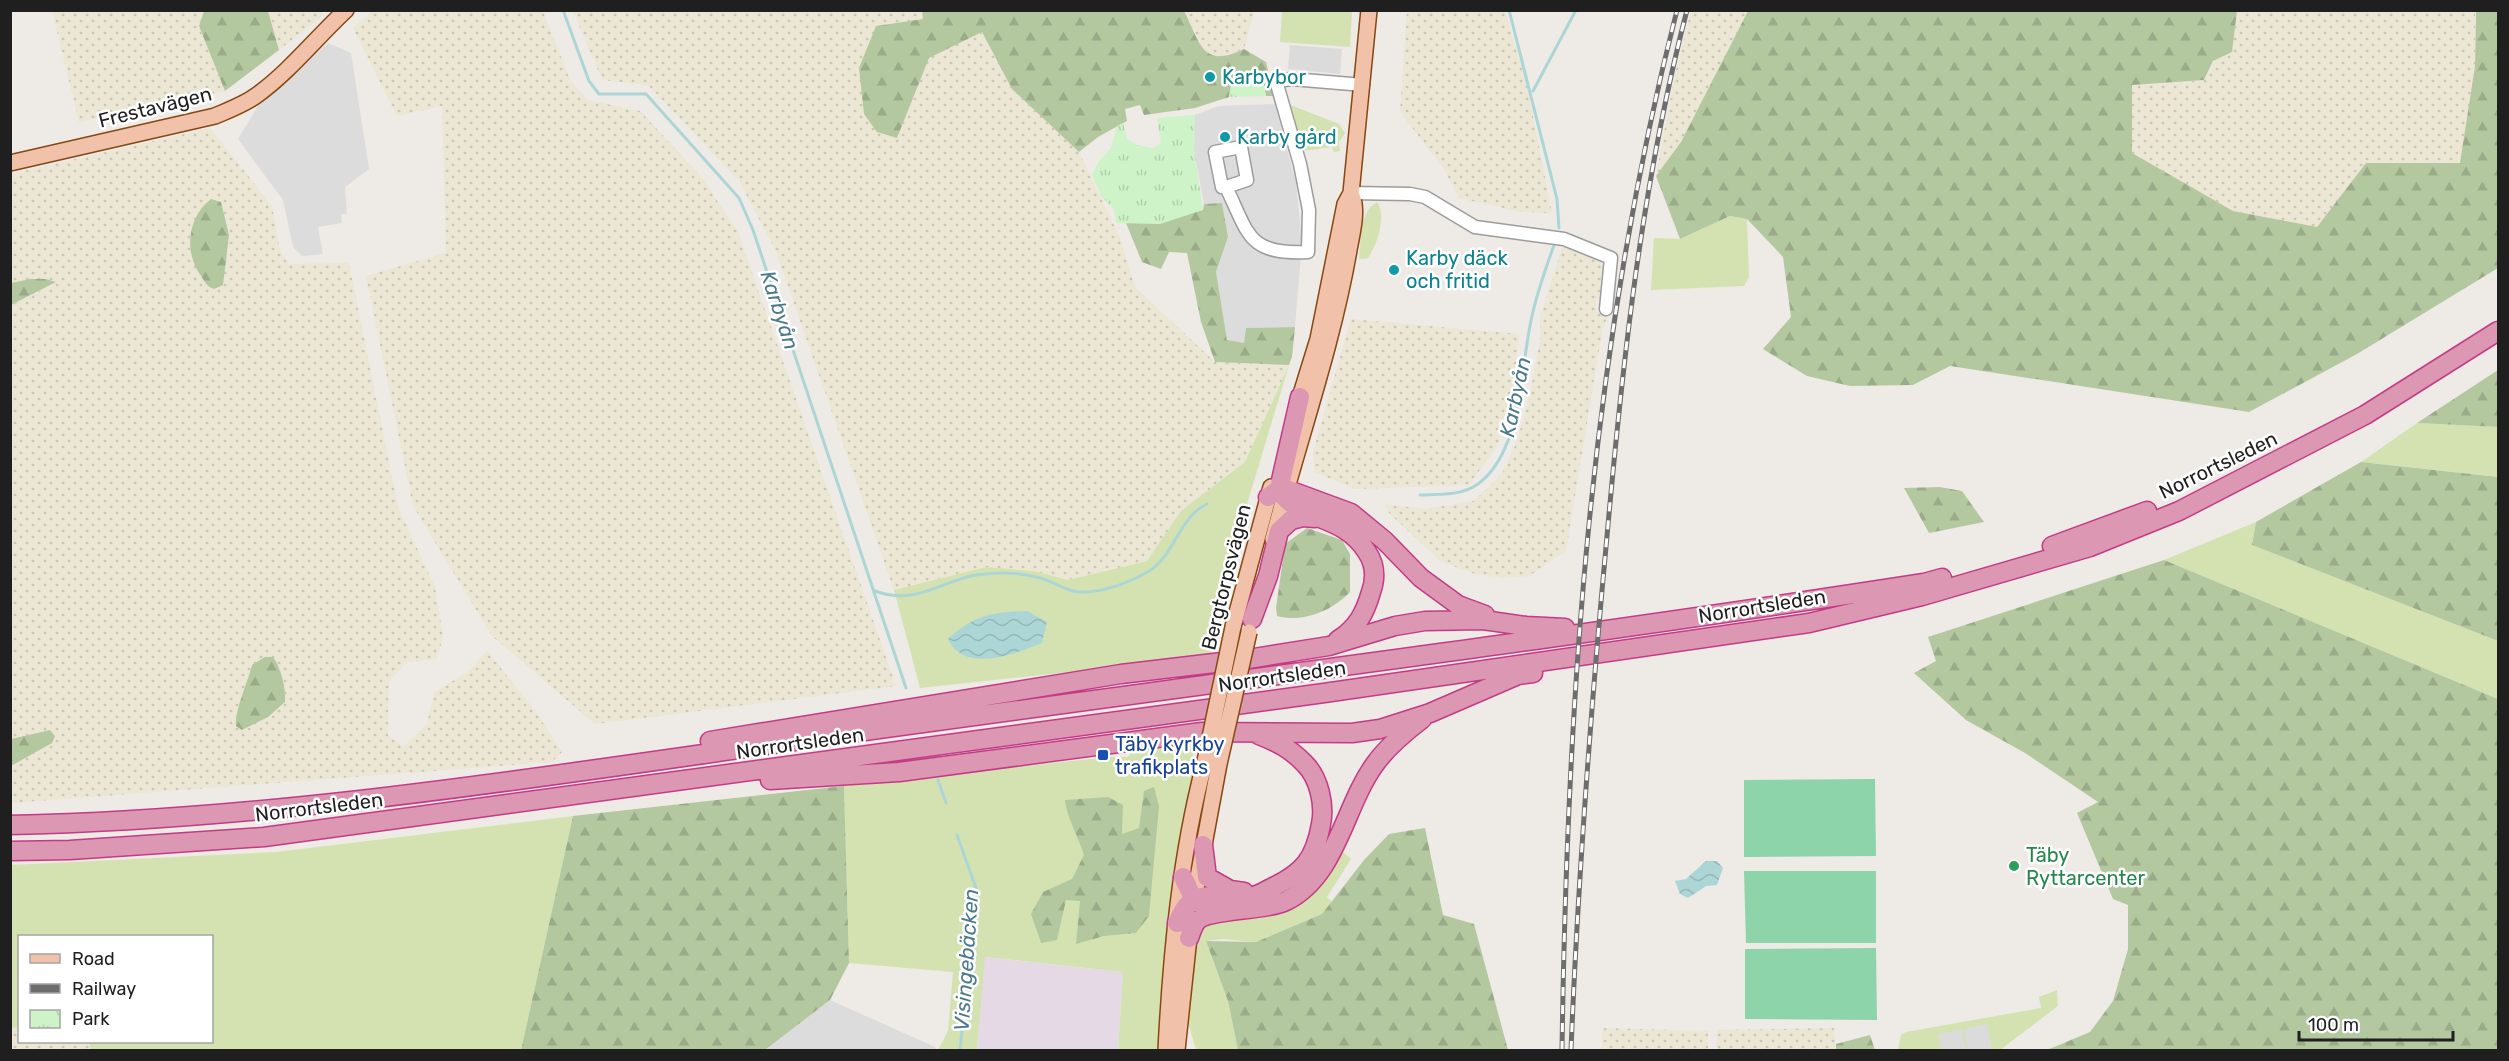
<svg xmlns="http://www.w3.org/2000/svg" width="2509" height="1061" viewBox="0 0 2509 1061" font-family="Rubik,sans-serif">
<style>
.residential{fill:#dddcdc}
.industrial{fill:#e6d9e6}
.farmland{fill:url(#farmland-dots);fill-rule:evenodd}
.grass{fill:#d4e2b2}
.forest{fill:url(#forest-firs)}
.park{fill:url(#park-tufts)}
.pitch{fill:#8ed4aa}
.parking{fill:#dbdbdb}
.water{fill:url(#water-waves)}
.lines{fill:none;stroke-linecap:round;stroke-linejoin:round}
.stream{stroke:#acd6d6;stroke-width:3}
.minor-casing{stroke:#9c9c9c;stroke-width:15}
.major-casing{stroke:#874712;stroke-width:18}
.highway-casing{stroke:#c53a87;stroke-width:21}
.minor{stroke:#fff;stroke-width:12}
.major{stroke:#f1c2a9;stroke-width:15}
.highway{stroke:#dc97b3;stroke-width:18}
.rail-casing{stroke:#6d6d6d;stroke-width:5}
.rail{stroke:#fff;stroke-width:3;stroke-dasharray:9;stroke-linecap:butt}
.major-bridge-casing{stroke:#874712;stroke-width:18;stroke-linecap:butt}
.major-bridge{stroke:#f1c2a9;stroke-width:15}
.culture-dot{fill:#0f9aa8;stroke:#fff;stroke-width:2}
.transit-dot{fill:#1a4fb4;stroke:#fff;stroke-width:2}
.leisure-dot{fill:#2e9e5b;stroke:#fff;stroke-width:2}
.labels{text-anchor:middle;dominant-baseline:central;stroke-width:5;stroke-linejoin:round;paint-order:stroke}
.culture-label{font-size:20px;fill:#0d838f;stroke:#fff;text-anchor:start}
.street-label{font-size:20px;fill:#1f1f1f;stroke:#fff}
.transit-label{font-size:20px;fill:#164399;stroke:#fff;text-anchor:start}
.leisure-label{font-size:20px;fill:#27864d;stroke:#fff;text-anchor:start}
.water-label{font-size:21px;font-style:italic;fill:#4c7a8d;stroke:#fff}
</style>
<defs>
<pattern id="farmland-dots" width="8" height="8" patternUnits="userSpaceOnUse" patternTransform="scale(1.5)"><rect width="8" height="8" fill="#ebe7d4"/><path d="M2 2h.1M6 6h.1" fill="none" stroke="#c9c6b6" stroke-width="1.8" stroke-linecap="round"/></pattern>
<pattern id="forest-firs" width="22" height="20" patternUnits="userSpaceOnUse" patternTransform="scale(1.5)"><rect width="22" height="20" fill="#b4c8a0"/><path d="M5 1l3.5 6h-7zM16 11l3.5 6h-7z" fill="#9aab89"/></pattern>
<pattern id="park-tufts" width="24" height="20" patternUnits="userSpaceOnUse" patternTransform="scale(1.5)"><rect width="24" height="20" fill="#cef3c8"/><path d="M3 7l-1-3M5 7V3M7 7l1-3M15 17l-1-3M17 17v-4M19 17l1-3" fill="none" stroke="#b0d0ab"/></pattern>
<pattern id="water-waves" width="16" height="10" patternUnits="userSpaceOnUse" patternTransform="scale(1.5)"><rect width="16" height="10" fill="#acd6d6"/><path d="M0 5q4-4 8 0t8 0" fill="none" stroke="#94b7b7"/></pattern>
</defs>
<rect width="100%" height="100%" fill="#eeeae6"/>
<path class="residential" d="M328,43L351,53L369,169L345,187L347,214H341L342,223L318,227L323,254L302,256L293,247L283,200L238,139L258,106Z
M1275,104L1296,183L1302,242L1295,327L1247,328L1244,344L1228,340L1224,328L1216,272L1228,237L1222,203L1204,204L1194,150L1195,115L1218,106Z
M830,1000L935,1047L936,1050H765Z"/>
<path class="industrial" d="M983,957L1123,972L1118,1050H977Z"/>
<path class="farmland" d="M52,11H204L199,26L225,91L79,122Z
M268,11H319L324,15L279,50Z
M372,11H543L570,80L588,100L640,111L700,175L738,232L896,686L595,724L492,636L413,506L366,276L446,253L442,106L397,116L353,28Z
M573,11H922L923,19L876,26L897,138L929,56L982,32L1012,89L1079,152L1120,238L1135,287L1215,362L1289,365L1245,462L1182,511L1147,561L1068,580L1034,571L986,567L894,590L775,249L739,181L648,85L602,80Z
M1184,11H1254L1244,49L1224,58L1212,56L1203,49Z
M1407,11H1505L1526,81L1552,213L1521,212L1459,198L1444,169L1400,112Z
M1691,11H1748L1681,142L1656,176L1674,78Z
M2237,11H2475V70L2460,163L2366,164L2317,227L2233,211L2132,153V85L2204,80L2216,59L2232,52Z
M210,128L272,206L280,251L289,264L349,263L398,507L435,587L443,637L437,659L407,662L389,681L388,735L403,747L427,724L434,693L470,670L487,651L534,709L562,752L552,762L11,803V766L51,743L50,730L11,739V305L56,283L46,279L11,283L10,174ZM252,665L242,730L236,726L235,720L246,692Z
M1562,248L1592,256L1602,264L1605,296L1596,300V312L1609,315L1603,326L1566,551L1529,576L1504,578L1475,574L1440,561L1389,513L1384,504L1425,509L1474,501L1502,474L1517,441L1530,393L1540,341V317Z
M1351,319L1519,334L1513,391L1498,445L1469,485L1355,489L1314,472L1313,452Z
M19,1027L20,1042H89L91,1050H11L10,1028Z
M1602,1028L1708,1031V1050H1602Z
M1834,1028L1836,1050H1718L1716,1044L1718,1030Z"/>
<path class="grass" d="M1282,11H1352L1350,47L1280,42Z
M1288,104L1339,124L1345,133L1339,142L1340,151L1334,152L1332,147L1302,151Z
M1377,202C1387,214 1377,247 1367,259H1359C1361,240 1359,212 1377,202Z
M1730,216L1747,219L1749,277L1744,286L1651,290L1654,238L1680,239Z
M1289,365L1219,597L1211,657L920,688L894,590L986,567L1034,571L1068,580L1147,561L1181,511L1245,462Z
M2417,423L2498,427V477L2361,462Z
M2256,522L2252,545L2498,641V699L2164,560Z
M1198,736L1192,760L1195,781L1159,1050H1118L1123,972L985,957L977,1050H938L948,1031L953,972L849,963L844,786L1109,757H1128L1133,749Z
M573,816L521,1050H91L89,1042H212V936H20L19,1027L11,1028V865L276,852Z
M1343,852L1351,859L1327,897L1332,902L1322,914L1256,942L1223,939L1206,941L1228,1001L1238,1050H1196L1187,1019L1196,942L1201,925L1323,879Z
M2057,990L2058,1006L2000,1050H1898L1901,1035L1906,1032L2041,1008L2039,997Z"/>
<path class="forest" d="M204,11H268L279,50L225,91L199,26Z
M922,11H1184C1201,44 1202,69 1244,49L1266,62L1274,96H1266L1262,76L1234,72L1229,97L1195,108L1144,115L1140,105L1125,109L1127,121L1098,137L1079,152L1012,89L982,32L929,58L897,138L877,132L864,114L859,68L876,26L923,19Z
M1748,11H2237L2232,52L2213,61L2204,80L2132,85V153L2233,211L2317,227L2366,163H2460L2475,66L2476,11H2498V268L2357,354L2249,412L1950,366L1913,385L1850,386L1807,376L1763,349L1791,317L1783,257L1747,219L1730,216L1680,239L1656,176L1681,142Z
M211,199L221,202L229,235L223,285L214,289C207,287 205,282 201,276C184,253 187,217 211,199Z
M1222,203L1228,237L1216,272L1227,340L1244,343L1246,328L1295,327L1292,357L1289,365L1215,362L1201,322L1187,253L1169,252L1161,269L1142,262L1126,223L1203,210L1204,204Z
M30,279H46L56,282L11,305V283Z
M2498,370V427L2417,423Z
M2361,462L2498,477V641L2252,545L2256,522Z
M1940,487L1962,491L1984,522L1929,533L1904,488Z
M1307,528L1342,540L1350,554V592C1332,611 1303,623 1277,616L1276,608L1285,544Z
M2164,560L2498,699V1050H2047L2090,1032L2113,1001L2128,949V905L2113,899L2077,813L2098,802L2025,753L1966,720L1914,673L1936,661L1928,637Z
M265,657H273C281,668 286,688 285,702L268,717L242,730L236,726C234,713 248,681 252,665Z
M50,730L55,736L52,743L11,766V739Z
M844,786L849,963L830,1000L765,1050H521L573,816Z
M1154,787L1159,806L1149,916L1136,933L1104,936L1076,944L1080,901L1066,900L1057,940L1041,943L1031,914L1043,892L1072,879L1084,855C1079,838 1066,816 1065,800L1108,797L1123,805L1122,834L1139,828L1144,791Z
M1425,828L1443,915L1474,924L1508,1050H1238L1228,1001L1206,941L1256,942L1322,914L1364,860L1389,834Z
M1870,1035L1875,1050H1836V1044Z"/>
<path class="park" d="M1234,72L1262,76L1266,96L1229,97Z
M1195,115L1194,150L1203,210L1160,224L1116,223L1114,209L1101,196L1092,175L1099,161L1111,148L1117,126L1123,123L1127,139L1137,145L1153,148L1161,143L1157,118Z"/>
<path class="pitch" d="M1875,779L1876,856L1744,857V780Z
M1744,871H1876V943H1746Z
M1876,948L1877,1020L1745,1019V949Z"/>
<path class="parking" d="M1290,45L1342,49L1340,74L1288,69Z
M1987,1024L1992,1050H1968L1964,1029Z
M1962,1029L1966,1050H1942L1938,1034Z"/>
<path class="water" d="M1027,611L1047,622L1042,643C1016,653 965,675 948,639C974,615 993,612 1027,611Z
M1706,861H1717L1723,868L1717,885L1706,886L1688,898L1680,894L1675,881L1686,879Z"/>
<g class="lines">
<path class="stream" d="M563,10L589,81L599,94H646L739,198L753,230L906,688
M1509,10L1557,199L1559,228
M1533,91L1576,10
M1420,495C1440,494 1461,496 1478,484C1523,451 1520,366 1532,316C1537,292 1546,268 1554,245
M875,591C916,606 938,582 976,575C997,572 1020,572 1040,578C1052,581 1066,591 1078,592C1100,593 1125,584 1144,574C1174,560 1178,517 1207,504
M938,780L946,803
M957,835L976,888L960,1050"/>
<g class="minor-casing">
<path id="minor" d="M1226,187L1247,180L1241,147L1215,152L1222,187H1226C1249,234 1247,255 1308,252L1309,210L1300,164L1276,81L1292,79L1363,85
M1351,193L1410,194L1425,197L1475,227L1564,239L1611,258L1606,309"/>
</g>
<g class="major-casing">
<path id="major" d="M10,163L215,116C229,110 245,104 257,95C290,71 316,38 346,10
M1297,407L1318,339L1345,204L1351,193L1369,10
M1273,539C1298,442 1332,348 1349,250C1352,233 1358,211 1352,196
M1233,627L1271,487
M1193,904L1219,764
M1166,1050C1171,954 1180,855 1205,761
M1177,1050L1190,928"/>
</g>
<g class="highway-casing">
<path id="highway" d="M1300,397L1279,489C1297,523 1341,511 1367,552C1375,564 1376,578 1371,592C1365,613 1357,628 1338,640
M1268,497L1279,489H1286L1351,513L1385,541L1421,578L1458,605L1485,615
M2052,546L2147,511
M1252,619L1268,576L1279,531L1291,520L1303,517L1315,518
M710,741L1121,674L1248,659L1329,646L1395,626L1425,621L1483,620L1526,626L1565,628
M770,780L899,772L1202,732L1352,733L1380,729L1430,713L1518,675L1533,673
M10,825C295,819 577,771 858,732C1214,683 1569,638 1924,583L1942,578
M1203,845L1207,877L1230,890L1244,892
M10,851L70,850L264,837L1324,693L1809,623L1922,596L2090,547L2179,511L2365,415L2498,331
M1183,877L1194,900L1204,906
M1177,923C1181,914 1185,904 1196,899C1209,893 1226,899 1241,899C1251,899 1262,893 1271,888C1303,873 1315,859 1321,824C1325,805 1319,778 1305,764C1291,749 1277,742 1259,735
M1189,938C1191,933 1193,925 1197,921C1207,909 1266,911 1286,901C1337,876 1344,806 1375,764C1387,747 1405,732 1422,719"/>
</g>
<use href="#minor" class="minor"/>
<use href="#major" class="major"/>
<use href="#highway" class="highway"/>
<g class="rail-casing">
<path id="rail" d="M1562,1050C1567,702 1590,349 1677,10
M1571,1050C1578,879 1591,707 1607,536C1623,358 1642,183 1687,10"/>
</g>
<use href="#rail" class="rail"/>
<g class="major-bridge-casing">
<path id="major-bridge" d="M1205,761L1233,627
M1219,764L1249,632"/>
</g>
<use href="#major-bridge" class="major-bridge"/>
</g>
<g class="culture-dot">
<circle cx="1210" cy="77" r="6"/>
<circle cx="1225" cy="137" r="6"/>
<circle cx="1394" cy="270" r="6"/>
</g>
<rect class="transit-dot" x="1097" y="749" width="12" height="12" rx="3"/>
<circle class="leisure-dot" cx="2014" cy="866" r="6"/>
<g class="labels">
<g class="culture-label">
<text x="1222" y="77">Karbybor</text>
<text x="1237" y="137">Karby gård</text>
<text x="1406" y="258">Karby däck<tspan x="1406" dy="23">och fritid</tspan></text>
</g>
<g class="street-label">
<text transform="translate(155 107) rotate(-14)">Frestavägen</text>
<text transform="translate(2218 465) rotate(-26)">Norrortsleden</text>
<text transform="translate(1226 577) rotate(-76)">Bergtorpsvägen</text>
<text transform="translate(1762 606) rotate(-9)">Norrortsleden</text>
<text transform="translate(1282 676) rotate(-8)">Norrortsleden</text>
<text transform="translate(800 743) rotate(-8)">Norrortsleden</text>
<text transform="translate(319 807) rotate(-7)">Norrortsleden</text>
</g>
<g class="transit-label">
<text x="1115" y="744">Täby kyrkby<tspan x="1115" dy="23">trafikplats</tspan></text>
</g>
<g class="leisure-label">
<text x="2026" y="855">Täby<tspan x="2026" dy="23">Ryttarcenter</tspan></text>
</g>
<g class="water-label">
<text transform="translate(780 310) rotate(72)">Karbyån</text>
<text transform="translate(1515 397) rotate(-78)">Karbyån</text>
<text transform="translate(966 960) rotate(-86)">Visingebäcken</text>
</g>
</g>
<rect width="2509" height="1061" fill="none" stroke="#1f1f1f" stroke-width="24"/>
<rect x="18" y="935" width="195" height="108" fill="#ffffff" stroke="#a5a5a5" stroke-width="1.5"/>
<rect x="30" y="954" width="30" height="9" fill="#f1c2a9" stroke="#a5a5a5" stroke-width="1.5"/>
<text x="72" y="965" font-size="18" fill="#1f1f1f">Road</text>
<rect x="30" y="984" width="30" height="9" fill="#6d6d6d" stroke="#a5a5a5" stroke-width="1.5"/>
<text x="72" y="995" font-size="18" fill="#1f1f1f">Railway</text>
<rect x="30" y="1010" width="30" height="18" fill="url(#park-tufts)" stroke="#a5a5a5" stroke-width="1.5"/>
<text x="72" y="1025" font-size="18" fill="#1f1f1f">Park</text>
<path d="M2299 1031v9h154v-9" fill="none" stroke="#1f1f1f" stroke-width="3"/>
<text x="2308" y="1031" font-size="18" fill="#1f1f1f" stroke="#ffffff" stroke-width="4.5" paint-order="stroke">100 m</text>
</svg>
